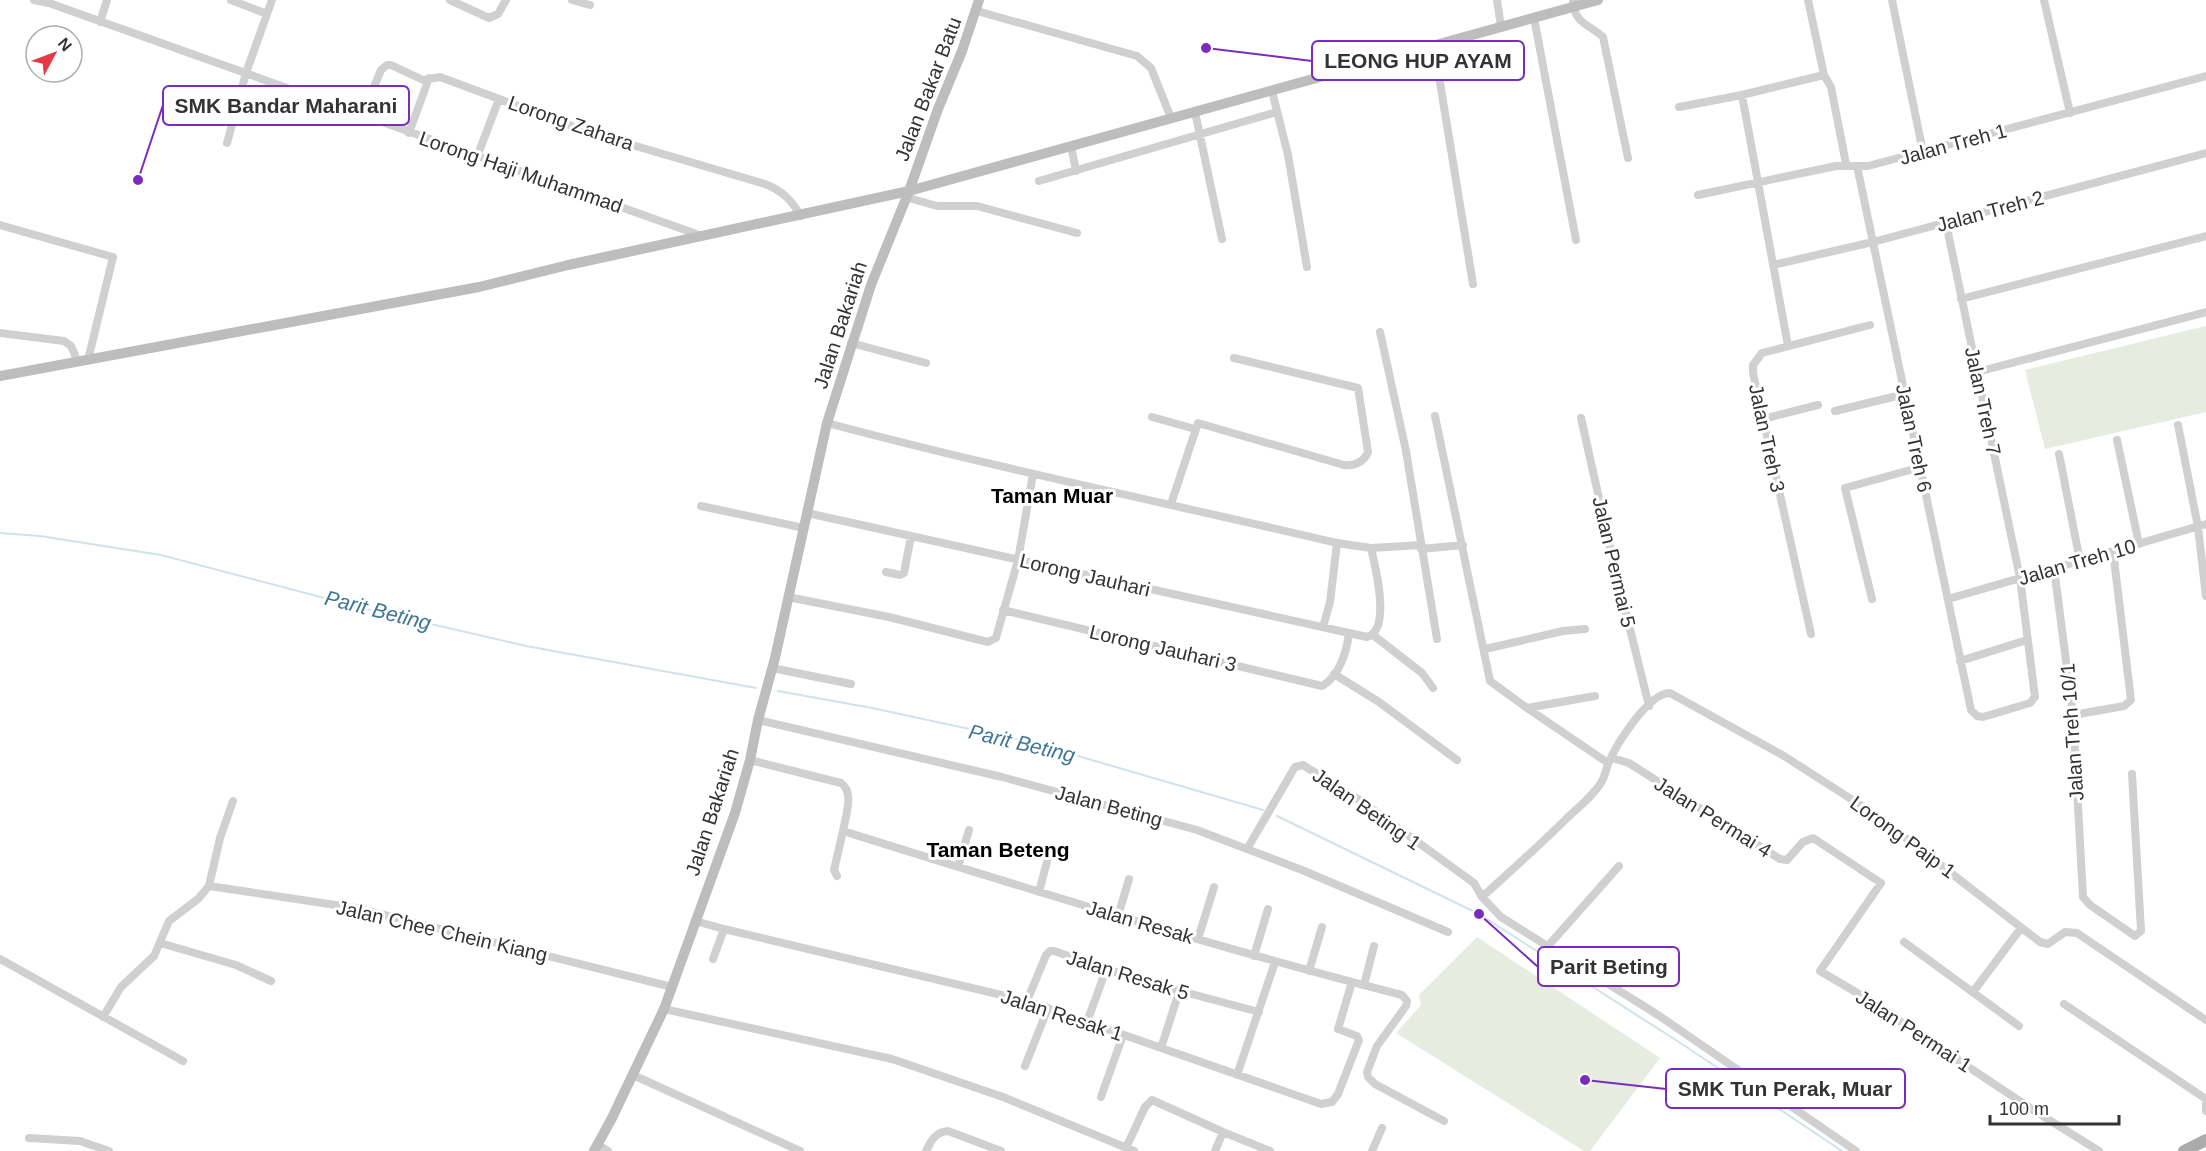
<svg xmlns="http://www.w3.org/2000/svg" width="2206" height="1151" viewBox="0 0 2206 1151" font-family="Arial,sans-serif">
<style>
.green{fill:#e6ecdf}
.lines{fill:none;stroke-linecap:round;stroke-linejoin:round}
.stream{stroke:#cfe2ee;stroke-width:2}
.street{stroke:#d0d0d0;stroke-width:8}
.secondary{stroke:#bdbdbd;stroke-width:10}
.primary{stroke:#ababab;stroke-width:12}
.labels{text-anchor:middle;dominant-baseline:central;stroke-width:6;stroke-linejoin:round;paint-order:stroke}
.street-label{font-size:20px;fill:#333;stroke:#fff}
.neighbourhood-label{font-size:21px;font-weight:bold;fill:#000;stroke:#fff}
.water-label{font-size:21px;font-style:italic;fill:#3f7597;stroke:#fff}
.leader{fill:none;stroke:#7b2cbf;stroke-width:2}
.callout-dot{fill:#7b2cbf;stroke:#fff;stroke-width:2}
.callout{fill:#fff;stroke:#7b2cbf;stroke-width:2}
.callout-label{font-size:21px;text-anchor:middle;font-weight:bold;fill:#333}
</style>
<rect width="100%" height="100%" fill="#fff"/>
<path class="green" d="M2206,326V412L2045,449L2025,370Z
M1477,937L1660,1058L1590,1151H1584L1396,1033L1421,1005L1419,995Z"/>
<g class="lines">
<path class="stream" d="M0,533L40,536L161,555L370,610L526,646L756,688
M778,691L872,708L1030,742L1263,810
M1277,816L1479,914L1685,1046L1842,1151"/>
<path class="street" d="M34,0L49,3L702,236
M231,0L267,14
M450,0L489,18L498,14L506,0
M572,0L590,5
M1497,0L1501,27
M1573,0C1574,24 1589,24 1603,37L1628,158
M1808,0L1824,75L1831,87L1846,164
M1892,0L1923,152
M2044,0L2070,113
M977,11L1137,56L1151,68L1171,118
M1534,18L1576,240
M100,22L107,0
M1434,46L1473,284
M1272,91L1288,155L1307,267
M1742,95L1788,346
M1679,107L1742,95L1824,75
M1195,112L1222,239
M362,116L381,70L387,65H391L423,80L440,77L588,132L765,184C783,191 791,200 801,216
M409,133L429,78
M227,143L246,73L272,0
M1071,146L1076,171
M477,157L499,99
M1857,166L1971,710L1977,716L1983,717L2030,703L2035,697L2020,578L1946,223
M1039,181L1277,112
M1698,195L1836,166H1868L2206,76
M905,197L937,206H977L1077,233
M0,225L113,257L88,360
M1773,265L1873,242L2206,153
M1961,299L2206,236
M1380,332L1406,451L1437,639
M0,333L64,341L71,346L78,362
M851,343L926,363
M1977,372L2206,312
M1835,411L1905,394
M1435,416L1490,681L1527,708L1608,763
M1152,417L1195,429
M1581,418L1612,556L1649,706
M1763,419L1818,405
M827,423C996,468 1167,503 1337,543L1371,548L1421,545
M2178,425L2198,527L2206,596
M2117,440L2139,544
M2059,454L2080,561
M1171,504L1198,423L1344,465C1355,466 1364,462 1368,452L1358,388L1234,358
M701,506L804,528
M807,513L1367,637C1392,630 1375,566 1371,548
M1421,549L1463,545
M2054,568L2073,715L2083,897L2090,905L2135,936L2141,931L2132,774
M886,572L900,575L904,573L911,536
M788,597L889,617L988,642L996,638L997,634L1018,560L1033,474
M1872,599L1845,488L1921,467
M1948,599L2206,524
M1003,610L1322,686C1339,677 1347,651 1349,633
M1323,627L1330,602L1337,543
M1811,634L1753,373V365L1762,353L1870,325
M1373,635L1422,673L1433,688
M1485,649L1563,631L1585,629
M1960,661L2027,640
M772,668L851,684
M1334,674L1379,702L1457,760
M1527,708L1595,696
M2073,715L2124,706L2131,700L2113,551
M758,720L1002,777L1197,830L1302,870L1448,932
M1612,758L1629,763L1780,859L1787,860L1803,842L1813,838L1881,883L1820,971L1859,994L2033,1110L2099,1151
M750,760L841,783C855,792 845,818 843,831C1029,889 1214,947 1402,995L1407,1001L1406,1006L1377,1046L1367,1072L1368,1077L1375,1084L1444,1121
M1247,849L1295,767L1303,765L1361,801L1474,883L1482,897L1501,917L1658,1015L1856,1151
M958,867L969,830
M837,876L834,870L843,831
M209,886L356,908L672,987
M1039,892L1049,854
M1482,897C1511,871 1540,845 1567,818C1579,807 1594,795 1602,781C1605,776 1606,770 1608,764C1616,745 1648,693 1670,693L1784,756L1876,815L2040,942L2048,944L2065,932L2077,933L2206,1020
M1118,916L1129,879
M695,921L724,929L1027,1001L1321,1104L1332,1102L1338,1094L1359,1040L1357,1036L1338,1029L1352,982
M1198,939L1214,887
M1904,942L2019,1026
M160,943L236,965L271,981
M1548,946L1619,866
M1254,956L1268,909
M0,959L183,1061
M713,959L724,929
M1309,971L1322,927
M1364,985L1374,946
M1973,992L2021,928
M1027,1001L1046,955L1050,951H1054L1143,981L1259,1012
M2064,1004L2206,1099
M664,1009L892,1059L1003,1097L1134,1151
M103,1017L121,987L154,956L169,921L198,899L209,886L220,838L233,801
M1087,1022L1106,970
M1161,1048L1179,992
M1025,1066L1048,1008
M633,1075L800,1151
M1237,1075L1275,962
M1101,1097L1123,1035
M2206,1104V1111
M29,1138L80,1141L109,1151
M598,1145L608,1151
M1126,1148L1145,1107L1152,1100L1223,1132L1270,1151
M926,1151C931,1141 935,1132 948,1131L1001,1151
M1215,1151L1223,1132
M1372,1151L1382,1128"/>
<path class="secondary" d="M0,376L479,287L568,265L909,191L1598,0
M594,1151L612,1118L664,1009L735,813L750,760L758,720L775,658L827,423L871,285L909,191L938,109L962,51L979,0"/>
<path class="primary" d="M2184,1151L2206,1140"/>
</g>
<g class="labels">
<g class="street-label">
<text transform="translate(928 89) rotate(-69)">Jalan Bakar Batu</text>
<text transform="translate(571 123) rotate(19)">Lorong Zahara</text>
<text transform="translate(1953 144) rotate(-15)">Jalan Treh 1</text>
<text transform="translate(521 172) rotate(19)">Lorong Haji Muhammad</text>
<text transform="translate(1990 211) rotate(-15)">Jalan Treh 2</text>
<text transform="translate(840 325) rotate(-72)">Jalan Bakariah</text>
<text transform="translate(1983 401) rotate(78)">Jalan Treh 7</text>
<text transform="translate(1767 438) rotate(78)">Jalan Treh 3</text>
<text transform="translate(1914 438) rotate(78)">Jalan Treh 6</text>
<text transform="translate(1614 562) rotate(77)">Jalan Permai 5</text>
<text transform="translate(2077 562) rotate(-16)">Jalan Treh 10</text>
<text transform="translate(1085 575) rotate(13)">Lorong Jauhari</text>
<text transform="translate(1163 648) rotate(13)">Lorong Jauhari 3</text>
<text transform="translate(2072 732) rotate(-94)">Jalan Treh 10/1</text>
<text transform="translate(1109 806) rotate(15)">Jalan Beting</text>
<text transform="translate(1367 809) rotate(35)">Jalan Beting 1</text>
<text transform="translate(712 812) rotate(-72)">Jalan Bakariah</text>
<text transform="translate(1713 817) rotate(32)">Jalan Permai 4</text>
<text transform="translate(1903 837) rotate(36)">Lorong Paip 1</text>
<text transform="translate(1140 922) rotate(16)">Jalan Resak</text>
<text transform="translate(442 931) rotate(13)">Jalan Chee Chein Kiang</text>
<text transform="translate(1128 975) rotate(17)">Jalan Resak 5</text>
<text transform="translate(1062 1015) rotate(18)">Jalan Resak 1</text>
<text transform="translate(1914 1031) rotate(33)">Jalan Permai 1</text>
</g>
<g class="neighbourhood-label">
<text x="1052" y="495">Taman Muar</text>
<text x="998" y="849">Taman Beteng</text>
</g>
<g class="water-label">
<text transform="translate(378 610) rotate(14)">Parit Beting</text>
<text transform="translate(1022 743) rotate(13)">Parit Beting</text>
</g>
</g>
<path class="leader" d="M1206 48L1312 61M138 180L163 105M1479 914L1538 967M1585 1080L1666 1089"/>
<g class="callout-dot">
<circle cx="1206" cy="48" r="6"/>
<circle cx="138" cy="180" r="6"/>
<circle cx="1479" cy="914" r="6"/>
<circle cx="1585" cy="1080" r="6"/>
</g>
<g class="callout">
<rect x="1312" y="41" width="212" height="39" rx="6"/>
<rect x="163" y="86" width="246" height="39" rx="6"/>
<rect x="1538" y="947" width="141" height="39" rx="6"/>
<rect x="1666" y="1069" width="239" height="39" rx="6"/>
</g>
<g class="callout-label">
<text x="1418" y="68">LEONG HUP AYAM</text>
<text x="286" y="113">SMK Bandar Maharani</text>
<text x="1609" y="974">Parit Beting</text>
<text x="1785" y="1096">SMK Tun Perak, Muar</text>
</g>
<g transform="translate(54 54) rotate(49)"><circle r="28" fill="#ffffff" stroke="#adadad" stroke-width="1.5"/>
<path d="M0-4.5L10 22L0 15L-10 22Z" fill="#e63946"/>
<text y="-9" font-size="16" font-weight="bold" text-anchor="middle" fill="#333333">N</text>
</g>
<path d="M1990 1115v9h129v-9" fill="none" stroke="#333333" stroke-width="3"/>
<text x="1999" y="1115" font-size="18" fill="#333333" stroke="#ffffff" stroke-width="4.5" paint-order="stroke">100 m</text>
</svg>
